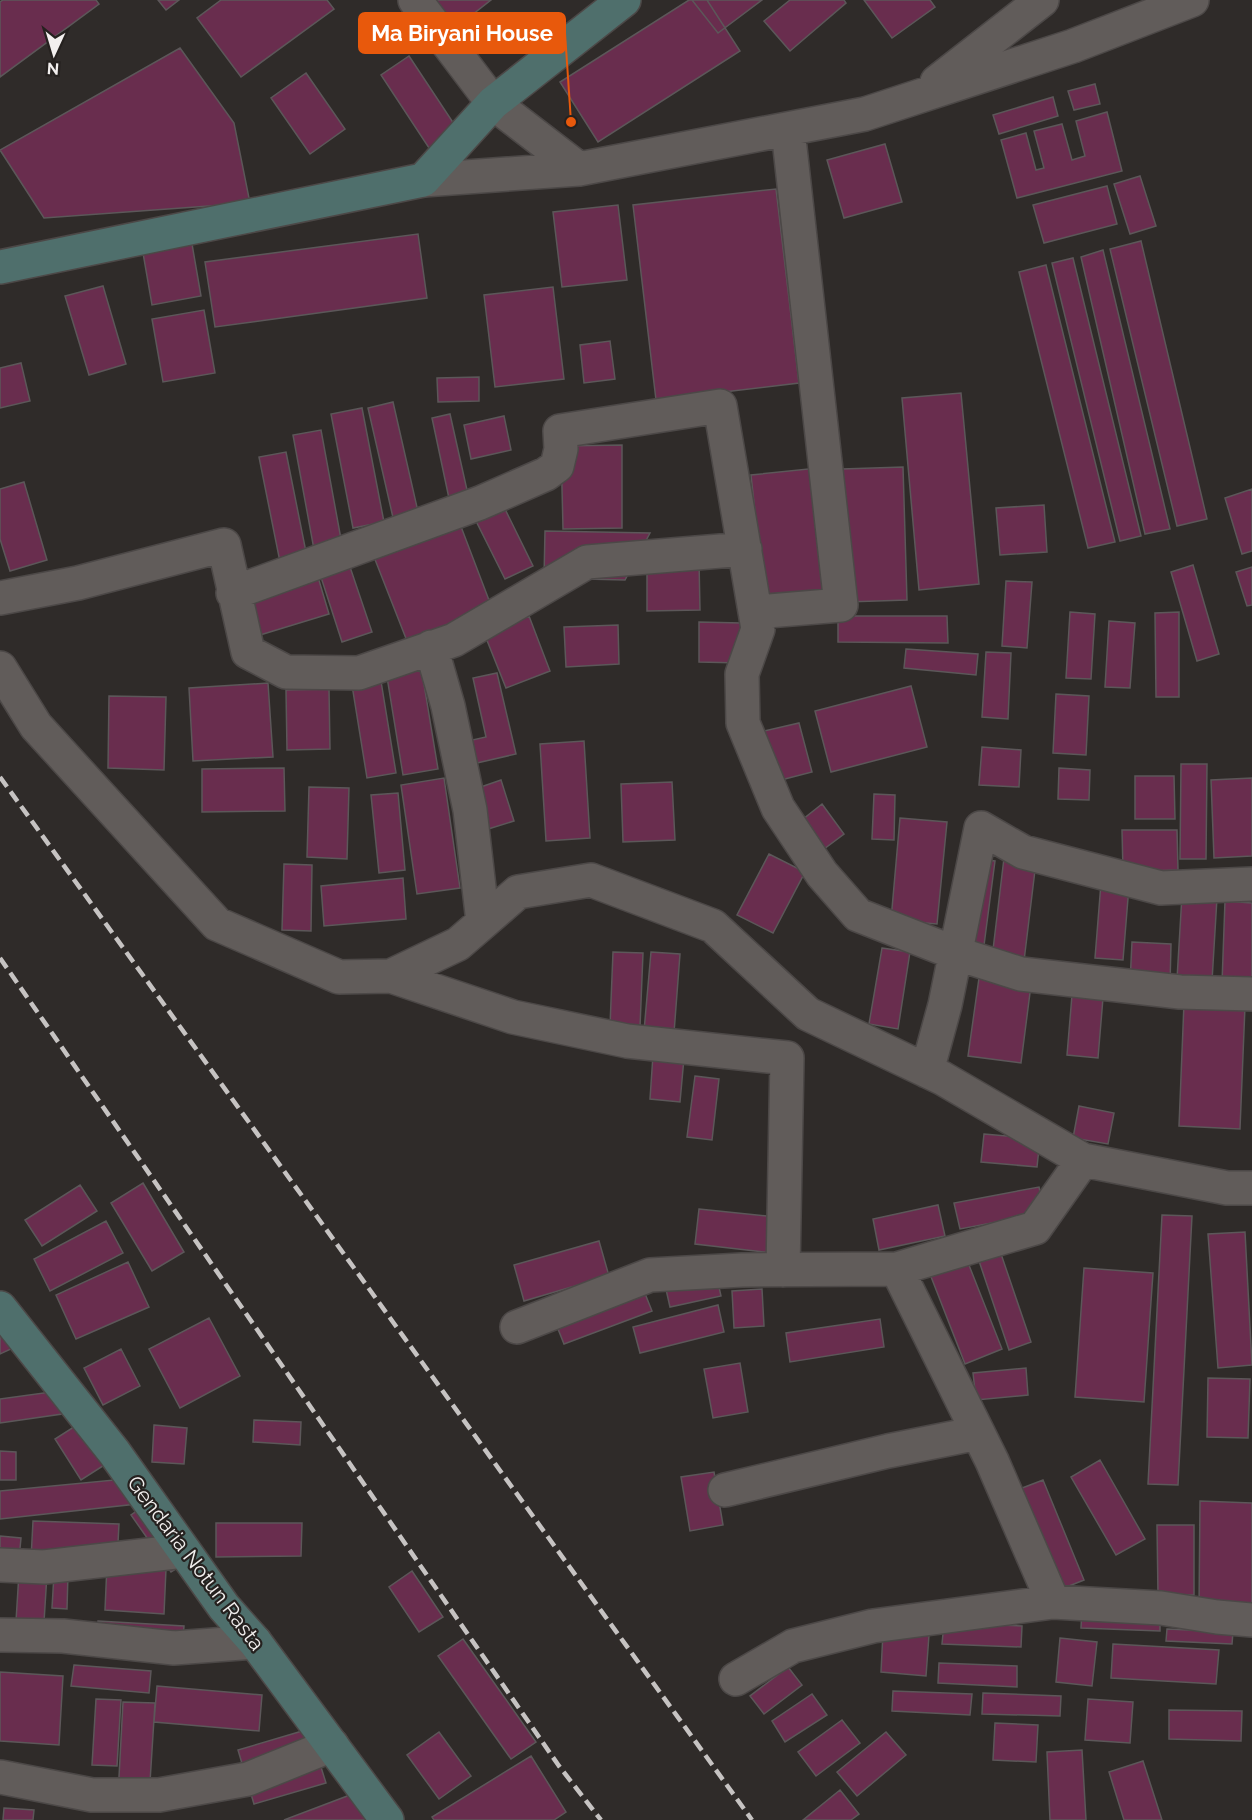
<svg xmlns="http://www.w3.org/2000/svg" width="1252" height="1820" viewBox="0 0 1252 1820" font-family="Raleway,sans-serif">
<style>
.building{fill:#692d4e;stroke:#5c5759;stroke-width:1.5}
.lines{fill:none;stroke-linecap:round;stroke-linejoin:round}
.street-casing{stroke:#4c4847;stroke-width:36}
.secondary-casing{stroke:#4c4847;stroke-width:36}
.street{stroke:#615c5a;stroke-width:33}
.secondary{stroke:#4f6f6c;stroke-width:33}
.rail{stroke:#c6c3c2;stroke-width:4.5;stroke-dasharray:12 6;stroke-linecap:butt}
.labels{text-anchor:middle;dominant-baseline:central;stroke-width:4.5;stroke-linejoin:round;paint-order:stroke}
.street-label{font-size:21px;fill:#f2efee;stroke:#25211f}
.leader{fill:none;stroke:#e8590c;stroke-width:2}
.callout-dot{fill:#e8590c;stroke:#25211f;stroke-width:2}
.callout{fill:#e8590c;stroke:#e8590c;stroke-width:2}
.callout-label{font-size:22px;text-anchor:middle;font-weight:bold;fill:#fff}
</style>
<rect width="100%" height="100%" fill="#2f2b29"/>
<path class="building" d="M3,0H96L99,4L0,77V2Z
M158,0H179L166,10Z
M221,0H327L334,9L241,77L197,18Z
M416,0H491L445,36Z
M689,0H707L740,51L598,142L560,82Z
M692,0H762L718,33Z
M790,0H844L846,3L790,51L764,21Z
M864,0H930L935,7L892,38Z
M180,48L234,123L250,203L44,218L0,150Z
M409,56L460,133L431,151L381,75Z
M306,73L345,129L310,154L271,98Z
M1095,84L1100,104L1074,110L1068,91Z
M1053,97L1058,116L999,134L993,115Z
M1107,112L1122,171L1017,198L1001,140L1026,133L1036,170L1044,168L1034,131L1062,124L1072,160L1085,156L1076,121Z
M885,144L902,202L844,218L827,160Z
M1140,176L1156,226L1130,234L1114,184Z
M1107,186L1117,224L1044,243L1033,205Z
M776,189L799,383L656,400L633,205Z
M618,205L627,280L562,287L553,212Z
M418,234L427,298L215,327L205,262Z
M1141,241L1207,519L1177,526L1110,249Z
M192,244L201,296L152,305L143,253Z
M1103,250L1170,529L1145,534L1081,257Z
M1073,258L1141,536L1120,541L1052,263Z
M1046,265L1115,542L1088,548L1019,272Z
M103,286L126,364L89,375L65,296Z
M553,287L564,379L495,387L484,295Z
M204,310L215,373L163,382L152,319Z
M610,341L615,379L584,383L580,345Z
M21,363L30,401L0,408V368Z
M479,377V401L438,402L437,378Z
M961,393L979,584L919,590L902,398Z
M393,402L419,516L394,522L368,408Z
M362,408L384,522L353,528L331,414Z
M450,414L469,499L450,503L432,418Z
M504,416L511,450L471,459L464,425Z
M321,430L343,550L315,555L293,435Z
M622,445V528L563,529L561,446Z
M286,452L308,562L281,567L259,457Z
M903,467L907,600L846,602L842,469Z
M818,468L832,597L765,604L751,475Z
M24,482L47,560L10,571L0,539V489Z
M1252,489V551L1242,554L1225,498Z
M503,505L533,566L505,579L475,519Z
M1044,505L1047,552L1000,555L996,508Z
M460,524L492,608L407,641L374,557Z
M545,531L650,533L625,580L544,578Z
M348,561L372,632L342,642L319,571Z
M647,561H699L700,610L647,611Z
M1193,565L1219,654L1197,661L1171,572Z
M1252,567V605L1247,606L1236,572Z
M318,577L329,614L260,635L249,597Z
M1006,581L1032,582L1027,648L1002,646Z
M1070,612L1095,614L1091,679L1066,678Z
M1179,612V697H1156L1155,613Z
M529,616L550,671L506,688L484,633Z
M838,616H947L948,643L838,642Z
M1109,621L1135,623L1130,688L1105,687Z
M699,622L741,623V663L699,662Z
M618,625L619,664L566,667L564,627Z
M906,649L978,654L976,675L904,668Z
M986,652L1011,653L1008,719L982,717Z
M421,666L438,769L403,775L386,671Z
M497,673L516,754L464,766L459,743L486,737L473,678Z
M380,675L396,773L367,778L351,679Z
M268,683L273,757L193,761L189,688Z
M911,686L927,747L831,772L815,711Z
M329,689L330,749L287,750L286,690Z
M1056,694L1089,696L1086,755L1053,753Z
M109,696L166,697L164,770L108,768Z
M799,723L812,772L777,781L764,731Z
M584,741L590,838L546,841L540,744Z
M982,747L1021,750L1019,787L979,785Z
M1181,764H1207L1206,859H1180Z
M284,768L285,811L202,812V769Z
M1059,768L1090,770L1089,800L1058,799Z
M1135,776H1174L1175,819H1135Z
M444,778L460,888L417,894L401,785Z
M1252,778V856L1214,858L1211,780Z
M501,780L514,821L485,830L472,790Z
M672,782L675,840L623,842L621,784Z
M309,787L349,788L347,859L307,857Z
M398,793L405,870L379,873L371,795Z
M874,794L895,795L894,840L872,839Z
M822,804L844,834L824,849L802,820Z
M900,818L947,822L937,924L891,920Z
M1122,830H1177L1178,870L1123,872Z
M769,854L805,872L773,933L737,915Z
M1004,858L1036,862L1024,961L992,958Z
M978,859L995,861L983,953L966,950Z
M284,864L312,865L311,931L282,930Z
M403,878L406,919L324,926L321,886Z
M1101,883L1129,886L1123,960L1095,958Z
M1182,895L1217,898L1212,981L1177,979Z
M1225,901L1252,903V984L1222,983Z
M1132,942L1171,944L1170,985L1130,983Z
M882,948L910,952L898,1029L869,1024Z
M613,952L643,953L640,1027L610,1026Z
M651,952L680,954L674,1033L644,1031Z
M979,978L1031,985L1021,1063L968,1056Z
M1072,995L1103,998L1098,1058L1067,1055Z
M1184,1003L1245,1006L1240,1129L1179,1126Z
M653,1055L684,1058L680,1102L650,1099Z
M695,1076L719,1079L712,1140L687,1137Z
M1079,1106L1114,1113L1108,1144L1073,1138Z
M984,1134L1040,1139L1037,1167L981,1162Z
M143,1183L184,1252L152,1271L111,1203Z
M80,1185L97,1211L42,1246L25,1220Z
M1039,1187L1045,1213L960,1229L954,1203Z
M938,1205L945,1236L879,1250L873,1219Z
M699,1209L776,1217L772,1253L695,1244Z
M1162,1215L1192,1216L1178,1485L1148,1484Z
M106,1221L123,1253L50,1291L34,1259Z
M1245,1232L1252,1365L1218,1368L1208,1234Z
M599,1241L609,1276L524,1301L514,1265Z
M999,1248L1031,1342L1009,1350L977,1255Z
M965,1255L1002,1349L965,1364L928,1269Z
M128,1262L149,1307L76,1339L56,1295Z
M1084,1268L1153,1273L1144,1402L1075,1397Z
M716,1274L721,1296L670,1307L665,1285Z
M642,1286L652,1311L564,1344L554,1319Z
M762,1289L764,1326L734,1328L732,1291Z
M718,1305L724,1332L640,1353L633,1327Z
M209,1318L240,1376L180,1408L149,1349Z
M880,1319L884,1347L790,1362L786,1333Z
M0,1330L13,1348L0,1354Z
M121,1349L140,1386L103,1405L84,1368Z
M740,1363L748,1412L713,1418L704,1369Z
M1026,1368L1028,1395L976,1400L973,1373Z
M1208,1378L1250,1379L1248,1438L1207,1437Z
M58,1391L62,1414L0,1423V1399Z
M254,1420L301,1422L300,1445L253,1442Z
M80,1423L106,1464L81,1480L55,1439Z
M154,1425L187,1428L184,1464L152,1462Z
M0,1451L16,1452V1480H0Z
M1100,1460L1145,1539L1116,1555L1071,1477Z
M714,1472L723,1525L690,1531L681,1477Z
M135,1478L137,1504L0,1519V1491Z
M1043,1480L1084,1580L1059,1590L1017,1490Z
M1200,1501L1252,1503V1613L1199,1609Z
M144,1506L185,1563L171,1572L131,1515Z
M33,1521L119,1524L117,1561L31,1559Z
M216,1523H302L301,1556L216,1557Z
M1157,1525H1194V1595H1158Z
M0,1536L21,1538L19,1559L0,1558Z
M107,1565L166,1569L164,1614L105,1610Z
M412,1571L443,1617L419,1632L389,1587Z
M19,1573L47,1574L44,1622L16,1621Z
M54,1574H68L67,1609L52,1608Z
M1082,1608L1160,1611V1631L1081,1628Z
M98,1621L184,1626L182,1652L96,1646Z
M944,1623L1022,1626L1021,1647L942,1644Z
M1167,1629L1233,1632L1232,1644L1166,1641Z
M883,1632L929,1635L926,1676L881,1672Z
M1060,1638L1097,1642L1092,1686L1056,1682Z
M463,1639L536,1742L511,1759L438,1656Z
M1113,1644L1219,1650L1216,1684L1111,1678Z
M939,1663L1017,1666V1687L938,1683Z
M74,1665L151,1671L149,1693L71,1686Z
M788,1667L802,1685L764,1714L750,1696Z
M0,1672L63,1676L59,1745L0,1741Z
M157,1686L262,1695L259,1731L154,1722Z
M893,1691L972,1694L970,1715L892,1711Z
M983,1693L1061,1696L1060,1716L982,1714Z
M812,1694L827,1715L785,1742L772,1721Z
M96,1699L121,1700L117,1766L92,1765Z
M1088,1699L1133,1702L1130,1743L1085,1740Z
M123,1702L155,1703L149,1798L118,1796Z
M1169,1710L1242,1711L1241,1741L1169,1739Z
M842,1720L860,1743L816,1776L798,1752Z
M995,1723L1038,1725L1036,1762L993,1760Z
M309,1729L326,1783L254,1804L238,1750Z
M439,1732L471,1776L439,1799L407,1755Z
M886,1732L906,1755L857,1796L837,1772Z
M1082,1750L1086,1820H1050L1047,1752Z
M531,1756L566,1812L554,1820H434L432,1817Z
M1143,1761L1162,1820H1124L1109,1772Z
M840,1790L859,1814L851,1820H803Z
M350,1795L368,1820H284Z
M4,1808L34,1810L33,1820H3Z"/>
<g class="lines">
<g class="street-casing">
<path id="street" d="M415,0L493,103L579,169
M937,82L1042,0
M423,180L579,169L865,114L1073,46L1192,0
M233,593L480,503L546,474L557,466L561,449L560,431L720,406L758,629L742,674L743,723L778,808L822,874L858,915L955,953L1021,974L1180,992L1252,994
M0,598L78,583L224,545L248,652L286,672L359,673L454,640L587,562L745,549
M755,612L841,605L788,130
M431,647L448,706L470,810L483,922
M0,668L36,726L217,924L339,977L391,976L458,944L518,892L591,880L713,926L808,1014L942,1078L1083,1160L1227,1188H1252
M391,976L513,1017L627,1041L787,1058L783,1270
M927,1071L945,1005L981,828L1023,852L1161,888L1252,884
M897,1269L992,1461L1053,1602
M517,1327L650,1275L742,1270L897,1269L1035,1228L1083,1160
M725,1490L888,1451L978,1433
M0,1565L44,1567L184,1551
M0,1635L63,1636L174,1648L255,1642
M736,1679L793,1646L873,1626L1053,1602L1161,1608L1217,1617L1252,1620
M0,1777L92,1795H159L248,1779L332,1745"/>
</g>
<g class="secondary-casing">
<path id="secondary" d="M0,267L423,180L493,103L624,0
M0,1308L114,1452L224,1607L255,1642L387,1820"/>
</g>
<use href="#street" class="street"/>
<use href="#secondary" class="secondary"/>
<path class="rail" d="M0,777L752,1820
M0,958L559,1766L601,1820"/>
</g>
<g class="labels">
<g class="street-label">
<text transform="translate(196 1563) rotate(53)">Gendaria Notun Rasta</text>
</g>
</g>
<path class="leader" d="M571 122L565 33"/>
<circle class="callout-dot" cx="571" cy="122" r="6"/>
<rect class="callout" x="359" y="13" width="206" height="40" rx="6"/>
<g class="callout-label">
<text x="462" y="41">Ma Biryani House</text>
</g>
<g transform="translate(54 54) rotate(184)" stroke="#25211f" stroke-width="4.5" paint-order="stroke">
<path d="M0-4.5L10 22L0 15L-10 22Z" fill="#f2efee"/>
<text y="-9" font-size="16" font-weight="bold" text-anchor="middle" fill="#f2efee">N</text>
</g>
</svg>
